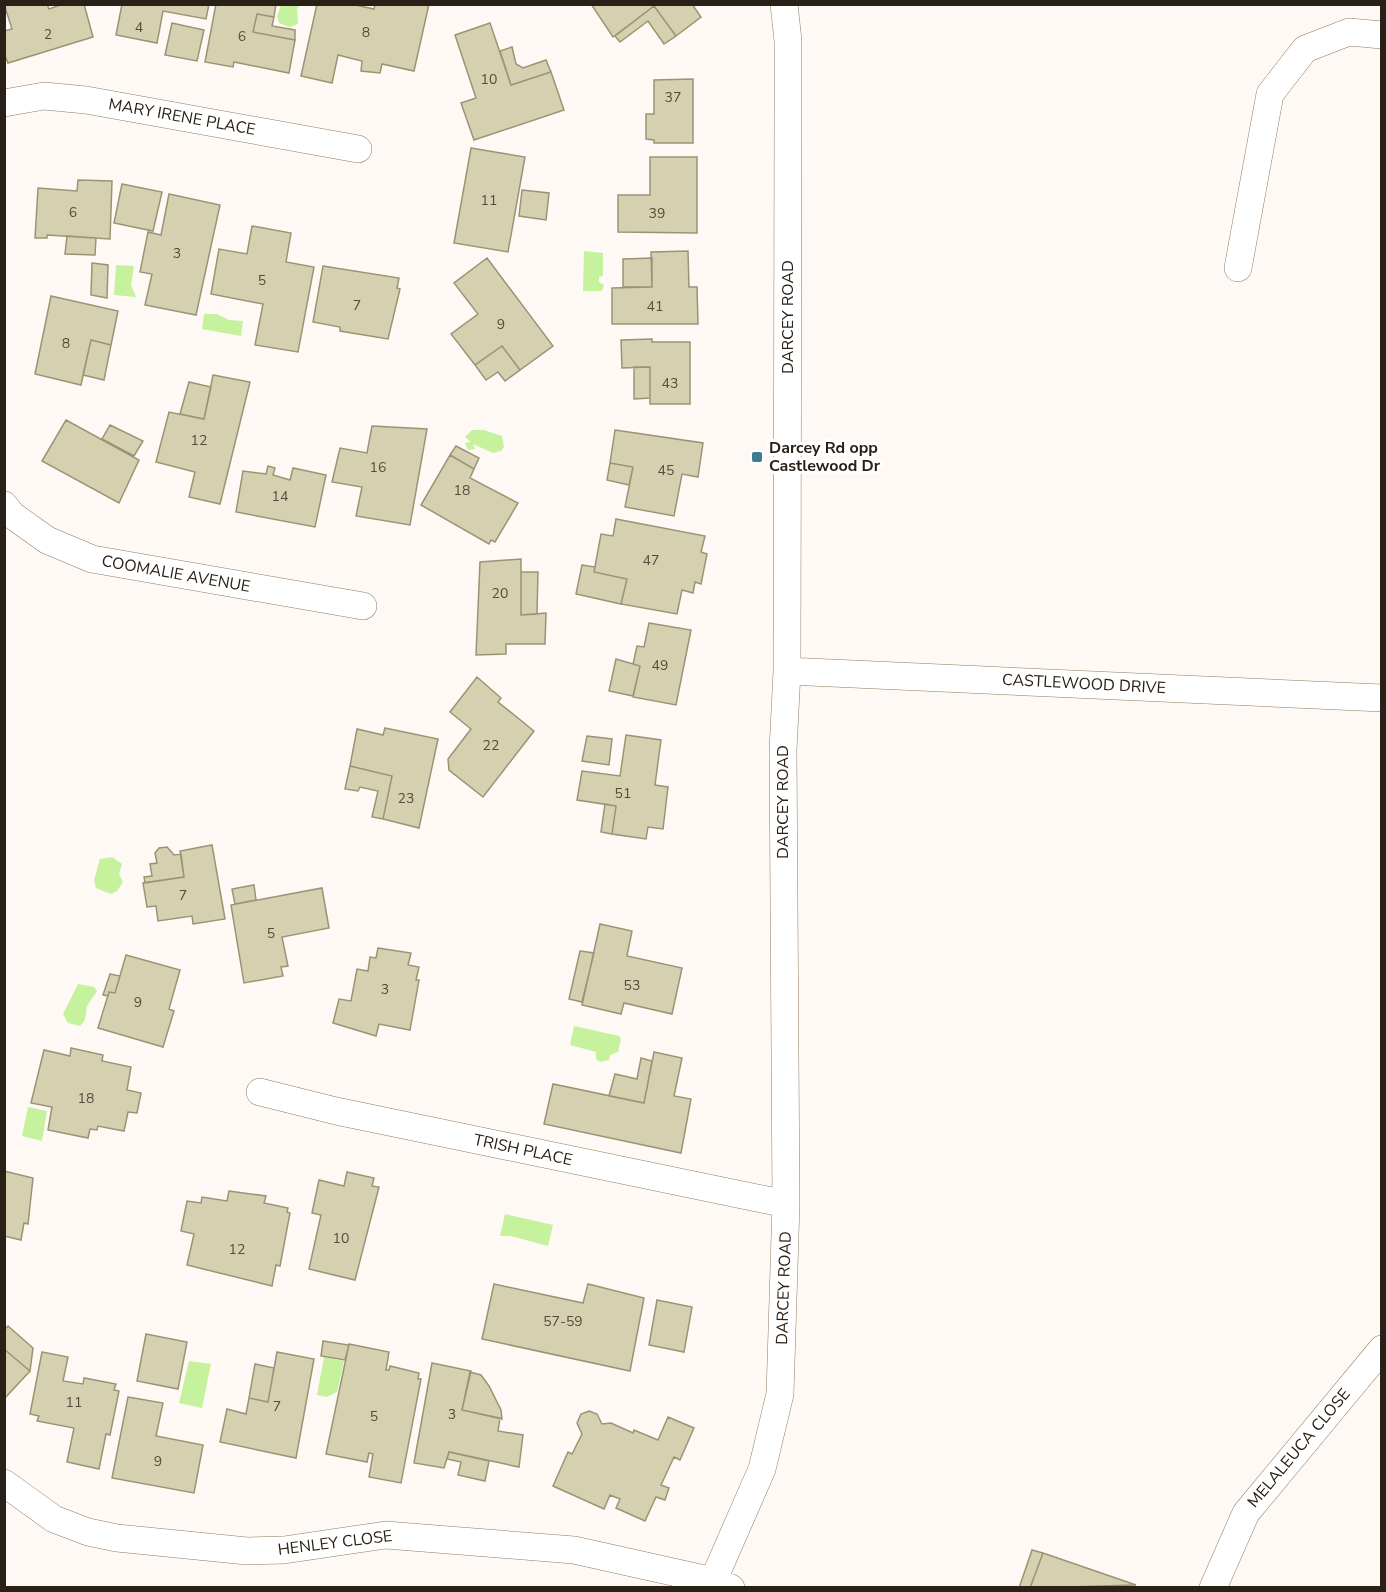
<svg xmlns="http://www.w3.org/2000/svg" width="1386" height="1592" viewBox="0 0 1386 1592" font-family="'Nunito Sans',sans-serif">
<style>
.water{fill:#c6f19d}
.building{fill:#d5d0af;stroke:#999475;stroke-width:1.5}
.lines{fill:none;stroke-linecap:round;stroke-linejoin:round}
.minor-casing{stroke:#917b63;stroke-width:28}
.minor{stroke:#fff;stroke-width:27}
.poi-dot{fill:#3d7c91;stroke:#fff;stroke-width:2}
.labels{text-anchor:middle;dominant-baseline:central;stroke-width:6;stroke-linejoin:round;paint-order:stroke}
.number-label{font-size:14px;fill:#544d3d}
.street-label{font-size:16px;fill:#292117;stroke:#fff}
.poi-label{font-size:16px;font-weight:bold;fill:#292117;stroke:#fff;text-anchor:start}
</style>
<rect width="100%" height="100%" fill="#fef9f4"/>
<path class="water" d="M281,5H301L297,8L298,24L289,27L279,23L277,16Z
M584,251L603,253V276L599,277V282L604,285L602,291H583Z
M116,265L134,266L131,285L136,297L114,295Z
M204,314H217L229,320L243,321L241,336L202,329Z
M472,430H484L502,436L504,447L501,451L493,453L473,444L475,449L468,450L465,443L471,442L465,437Z
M112,857L122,864L119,874L123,882L117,891L111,894L96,888L94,880L100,859Z
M78,984L94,987L97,991L87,1006L85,1020L80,1026L68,1023L63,1014Z
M574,1026L619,1036L621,1039L618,1052L610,1055L609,1060L600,1062L596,1059V1052L570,1045Z
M28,1107L47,1111L42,1141L22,1136Z
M505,1214L553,1225L548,1246L511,1236H500Z
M324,1357L344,1361L337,1392L327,1397L317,1395Z
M189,1361L211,1364L202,1408L179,1403Z"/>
<path class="building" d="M4,4H47L49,9L63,4H84L93,37L8,63L4,53V31L12,29Z
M122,4H209L206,19L163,11L157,43L116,35Z
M216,4H276L274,17L257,14L253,32L295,40L289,73L234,62L233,67L205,62Z
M317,4H351L374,9L375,4H429L414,71L382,64L380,73L361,71L362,61L338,55L332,83L301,76Z
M591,4H692L701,17L676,36L654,6L613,37Z
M654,6L676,36L664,44L648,21L620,42L615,36Z
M257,14L274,17L272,26L295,30V40L253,32Z
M172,23L204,30L197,61L165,55Z
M490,23L511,85L551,72L564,110L474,140L461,103L476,98L455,35Z
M512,47L516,64L523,68L546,60L551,72L511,85L500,51Z
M693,79V143H654V140L646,139V114H654V80Z
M471,148L525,157L508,252L454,243Z
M650,157H697V233L618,232V195H650Z
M78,180L112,181L110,239L47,235V238H35L38,188L77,191Z
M122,184L162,192L153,231L114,223Z
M522,190L549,193L546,220L519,216Z
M169,194L220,205L196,315L145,305L152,274L140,272L148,232L161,235Z
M252,226L291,233L286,262L314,267L298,352L255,345L263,304L211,294L219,249L247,254Z
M67,236L96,238L95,255L65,254Z
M688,251L689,287H697L698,324H612V288L652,287L651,252Z
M487,258L553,346L520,370L502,346L475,365L451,334L478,314L454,283Z
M652,258V287H623V259Z
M92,263L108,265L107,298L91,295Z
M323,266L399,278L397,288L400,289L388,339L340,331V327L313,322Z
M51,296L118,311L111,345L91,340L81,385L35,374Z
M652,339V342H690V404H650V367L622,368L621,340Z
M91,340L111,345L104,380L83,375Z
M502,346L520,370L505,381L498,372L486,380L475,365Z
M634,367H650V398L634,399Z
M213,375L250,382L220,504L189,497L195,472L156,462L169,412L204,419Z
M189,382L211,387L204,419L180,414Z
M66,420L139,460L119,503L42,461Z
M110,425L143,441L134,456L102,439Z
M372,426L427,429L410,525L356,516L362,487L332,482L340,448L367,453Z
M615,430L703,443L698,477L682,474L674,516L625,507L633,467L610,463Z
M456,446L479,458L474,469L450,455Z
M450,455L474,469L470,478L518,503L495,542L491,540L489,544L421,505Z
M610,463L633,467L629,485L607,480Z
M268,466L275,468L273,475L290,480L293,468L326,475L315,527L236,512L243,471L266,474Z
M616,519L705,536L701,552L707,554L701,584L695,582L693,593L682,590L677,614L621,604L627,579L594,572L601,534L613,536Z
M521,559V615L546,613L545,644H506V654L476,655L480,562Z
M582,565L595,567L594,572L627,579L621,604L576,594Z
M521,572H538L537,614L521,615Z
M649,623L691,630L676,705L633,697L640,666L633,664L637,646L644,647Z
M616,659L640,666L633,696L609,691Z
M477,677L501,698L498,702L534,731L483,797L449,770L448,759L471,729L450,712Z
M385,728L438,739L419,828L383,819L392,776L350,766L357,729L383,735Z
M626,735L661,740L655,785L668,787L663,829L648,827L646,839L612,834L616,806L577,800L582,771L620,776Z
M587,736L612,739L609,765L582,761Z
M350,766L392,776L383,819L372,817L378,791L360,787L358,791L345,789Z
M605,804L616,806L612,834L601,832Z
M212,845L225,919L193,924L192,916L158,921L156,906L147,907L143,883L184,877L180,851Z
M167,847L174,855L181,854L184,877L145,883L144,877L152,876L150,864L157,863L155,853L159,848Z
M254,885L256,900L235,904L232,889Z
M322,888L329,928L282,937L288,966L281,967L283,976L244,983L231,905Z
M600,924L632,931L627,956L682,968L672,1014L624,1003L621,1014L582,1005Z
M378,948L411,953L408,965L419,967L416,980H419L410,1030L379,1024L376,1036L333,1023L339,999L351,1001L357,969L368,971L370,957L376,958Z
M580,951L594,953L582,1002L569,999Z
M126,955L180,970L169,1009L174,1011L163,1047L98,1028L109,992L115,993Z
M110,974L120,976L115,993L109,992L108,996L103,995Z
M71,1048L103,1055L102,1061L131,1067L127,1090L141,1093L137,1113L128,1112L124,1131L98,1126L97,1130L90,1129L88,1138L48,1130L52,1107L31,1103L44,1050L70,1056Z
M654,1052L682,1058L674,1096L691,1099L681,1153L544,1124L553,1084L644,1103Z
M641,1058L652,1061L644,1103L609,1096L615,1074L637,1079Z
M4,1171L33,1178L28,1224L24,1223L21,1240L4,1236Z
M347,1172L374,1178L372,1186L379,1187L355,1280L309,1269L321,1215L312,1213L319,1180L344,1186Z
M229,1191L266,1196L264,1203L288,1208L287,1212L290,1213L280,1266L276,1265L272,1286L187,1265L194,1234L181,1231L187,1201L201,1203L202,1197L227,1201Z
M494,1284L583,1303L588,1284L644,1298L630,1371L482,1339Z
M657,1300L692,1307L684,1352L649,1345Z
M8,1326L33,1348L30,1371L4,1349V1330Z
M146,1334L187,1342L178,1389L137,1381Z
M323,1341L349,1345L345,1360L321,1356Z
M349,1344L389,1352L386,1370H389L390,1366L419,1373L418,1379H421L401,1483L369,1477L373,1454L369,1453L367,1462L326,1454Z
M4,1349L30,1371L4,1399Z
M42,1352L68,1357L63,1381L83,1384L84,1378L116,1384L114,1390L119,1391L110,1435L106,1434L99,1469L67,1462L74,1428L37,1421L39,1416L30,1414Z
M277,1352L314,1359L296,1458L220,1442L227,1409L246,1414L249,1398L268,1402Z
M432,1363L471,1371L462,1410L500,1418L498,1431L523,1435L519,1467L449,1452L444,1468L414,1463Z
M255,1364L274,1368L268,1402L249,1398Z
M470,1372L481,1375L489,1386L501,1410L502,1419L462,1410Z
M128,1397L163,1403L156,1436L203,1445L194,1493L112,1478Z
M589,1411L597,1414L602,1424L611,1423L633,1433L634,1430L658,1440L668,1417L694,1428L680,1460L674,1457L661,1485L669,1488L665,1500L656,1497L645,1521L616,1508L620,1499L610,1495L604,1509L553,1486L568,1452L572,1454L582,1434L577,1423L581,1414Z
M449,1452L489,1461L485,1481L458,1475L461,1462L447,1459Z
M1032,1550L1043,1553L1030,1588H1019Z
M1043,1553L1136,1585L1030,1588Z"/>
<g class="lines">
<g class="minor-casing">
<path id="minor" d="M4,103L44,96L86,100L358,149
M1238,268L1270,94L1305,49L1349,32L1382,35
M4,505L12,515L47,540L92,559L363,606
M787,671L1382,698
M260,1092L336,1111L786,1204
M4,1483L54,1519L88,1532L117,1538L247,1551L284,1550L386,1535L574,1550L713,1581L731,1588
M710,1588L762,1469L780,1394L786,1204L783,750L787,671L788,115V41L784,4
M1213,1588L1246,1513L1382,1349"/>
</g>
<use href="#minor" class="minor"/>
</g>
<rect class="poi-dot" x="751" y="451" width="12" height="12" rx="3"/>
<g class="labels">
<g class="number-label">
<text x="139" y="27">4</text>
<text x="366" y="32">8</text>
<text x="48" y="34">2</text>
<text x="242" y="36">6</text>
<text x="489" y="79">10</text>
<text x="673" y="97">37</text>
<text x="489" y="200">11</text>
<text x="73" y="212">6</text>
<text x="657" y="213">39</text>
<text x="177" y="253">3</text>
<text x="262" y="280">5</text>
<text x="357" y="305">7</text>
<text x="655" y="306">41</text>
<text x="501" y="324">9</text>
<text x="66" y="343">8</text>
<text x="670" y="383">43</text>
<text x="199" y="440">12</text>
<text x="378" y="467">16</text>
<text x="666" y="470">45</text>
<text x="462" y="490">18</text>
<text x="280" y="496">14</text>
<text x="651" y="560">47</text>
<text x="500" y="593">20</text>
<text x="660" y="665">49</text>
<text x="491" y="745">22</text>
<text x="623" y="793">51</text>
<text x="406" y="798">23</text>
<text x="183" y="895">7</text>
<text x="271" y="933">5</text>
<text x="632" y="985">53</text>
<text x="385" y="989">3</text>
<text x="138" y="1002">9</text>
<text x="86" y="1098">18</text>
<text x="341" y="1238">10</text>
<text x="237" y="1249">12</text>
<text x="563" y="1321">57-59</text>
<text x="74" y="1402">11</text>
<text x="277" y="1406">7</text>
<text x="452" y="1414">3</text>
<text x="374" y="1416">5</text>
<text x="158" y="1461">9</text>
</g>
<g class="street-label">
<text transform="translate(182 117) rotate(10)">MARY IRENE PLACE</text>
<text transform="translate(788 317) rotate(-90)">DARCEY ROAD</text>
<text transform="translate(176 574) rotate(10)">COOMALIE AVENUE</text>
<text transform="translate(1084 684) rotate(3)">CASTLEWOOD DRIVE</text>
<text transform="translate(783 802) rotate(-90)">DARCEY ROAD</text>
<text transform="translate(523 1150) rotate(12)">TRISH PLACE</text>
<text transform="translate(784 1288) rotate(-88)">DARCEY ROAD</text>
<text transform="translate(1299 1448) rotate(-50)">MELALEUCA CLOSE</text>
<text transform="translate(335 1543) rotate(-7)">HENLEY CLOSE</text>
</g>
<g class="poi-label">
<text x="769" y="448">Darcey Rd opp<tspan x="769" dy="18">Castlewood Dr</tspan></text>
</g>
</g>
<rect width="1386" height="1592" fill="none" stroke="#292117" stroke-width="12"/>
</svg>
